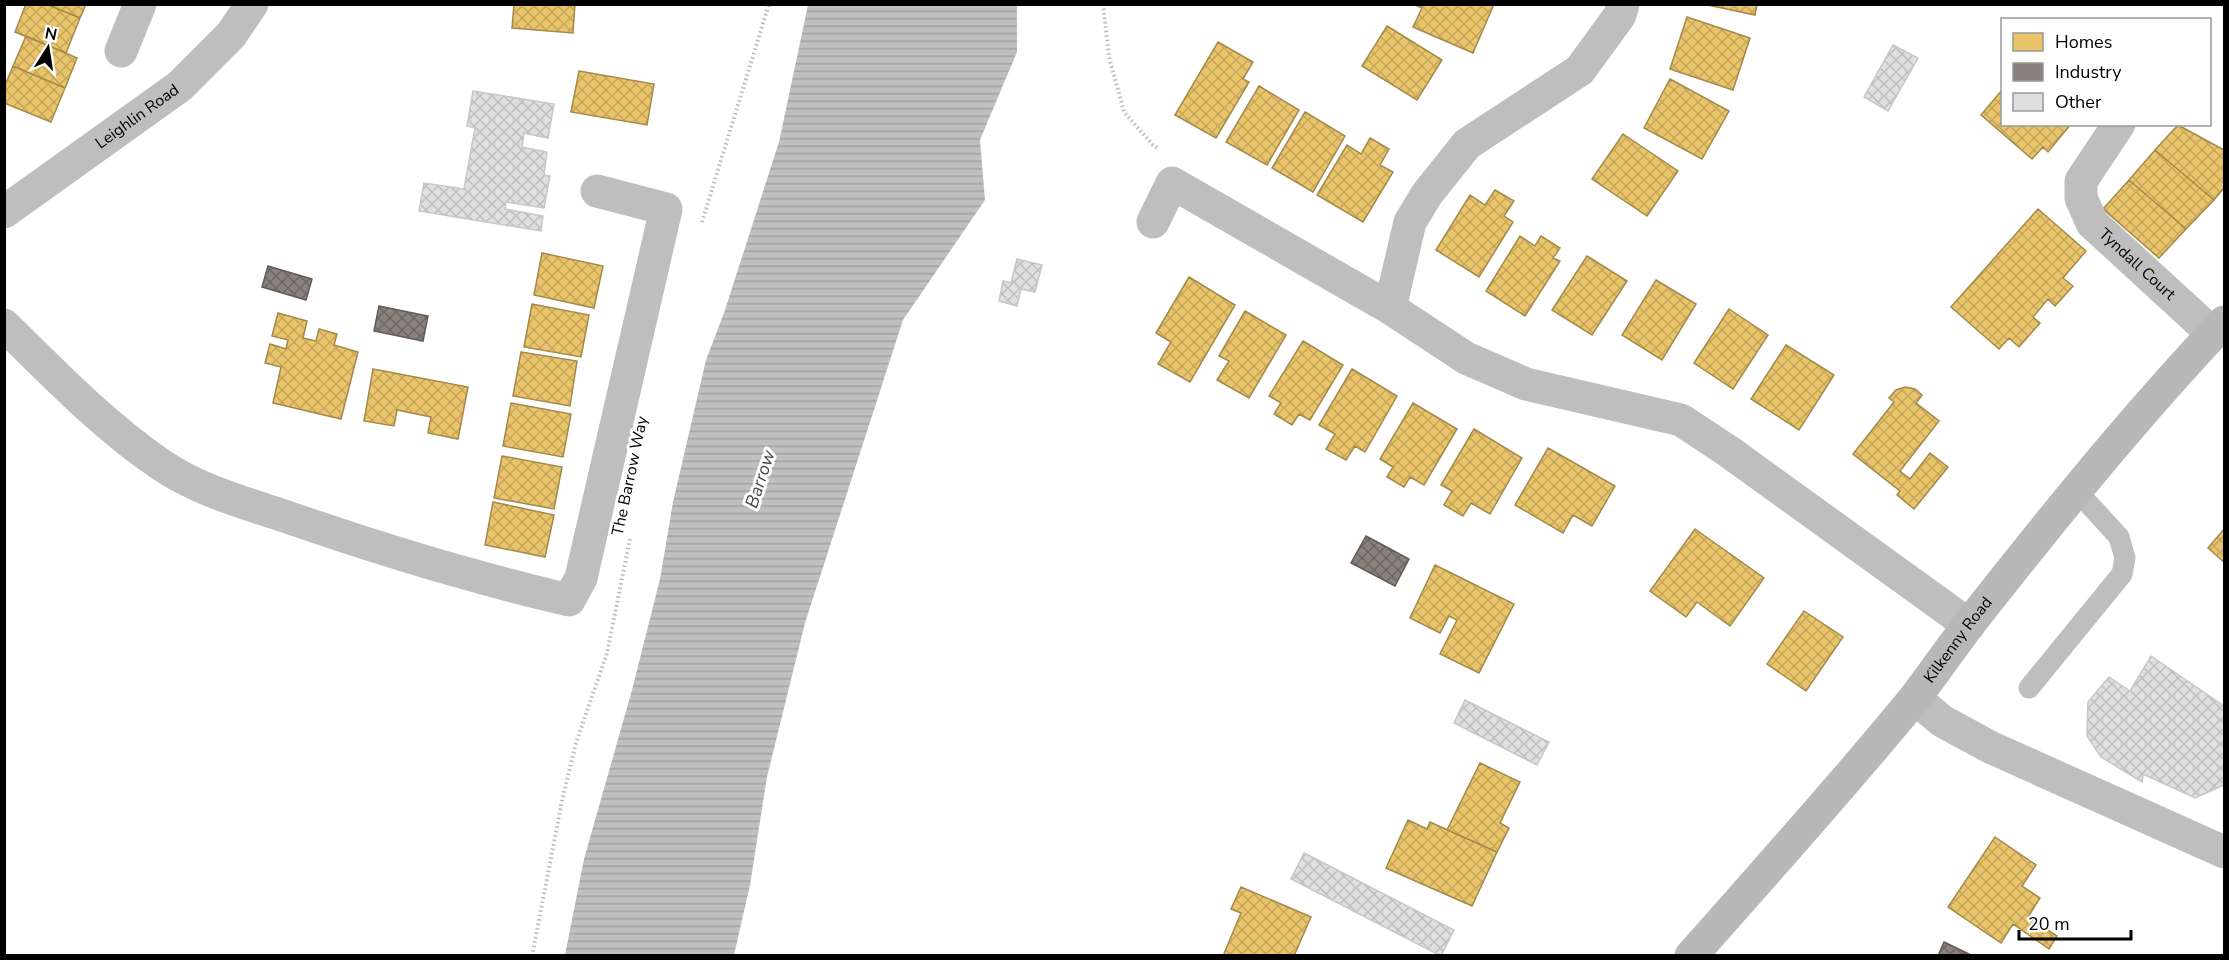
<svg xmlns="http://www.w3.org/2000/svg" width="2229" height="960" viewBox="0 0 2229 960" font-family="'Nunito Sans',sans-serif">
<style>
.water{fill:url(#water-rules)}
.homes{fill:url(#homes-cross-hatch);stroke:#a3894a;stroke-width:1.5}
.industry{fill:url(#industry-cross-hatch);stroke:#615a57;stroke-width:1.5}
.building{fill:url(#building-cross-hatch);stroke:#c7c7c7;stroke-width:1.5}
.lines{fill:none;stroke-linecap:round;stroke-linejoin:round}
.path{stroke:#b9b9b9;stroke-width:4;stroke-dasharray:1.5 3;stroke-linecap:butt}
.service{stroke:#bebebe;stroke-width:21}
.minor{stroke:#bebebe;stroke-width:33}
.tertiary{stroke:#bebebe;stroke-width:33}
.secondary{stroke:#b8b8b8;stroke-width:33}
.labels{text-anchor:middle;dominant-baseline:central;stroke-width:6;stroke-linejoin:round;paint-order:stroke}
.street-label{font-size:16px;fill:#000;stroke:#fff}
.water-label{font-size:18px;font-style:italic;fill:#444;stroke:#fff}
</style>
<defs>
<pattern id="water-rules" width="6" height="5" patternUnits="userSpaceOnUse" patternTransform="scale(1.5)"><rect width="6" height="5" fill="#bfbfbf"/><path d="M0 2.5h6" fill="none" stroke="#a2a2a2"/></pattern>
<pattern id="homes-cross-hatch" width="8" height="8" patternUnits="userSpaceOnUse" patternTransform="scale(1.5)"><rect width="8" height="8" fill="#e9c46a"/><path d="M0 0l8 8M0 8l8-8" fill="none" stroke="#c6a75a"/></pattern>
<pattern id="industry-cross-hatch" width="8" height="8" patternUnits="userSpaceOnUse" patternTransform="scale(1.5)"><rect width="8" height="8" fill="#8a817c"/><path d="M0 0l8 8M0 8l8-8" fill="none" stroke="#6e6763"/></pattern>
<pattern id="building-cross-hatch" width="8" height="8" patternUnits="userSpaceOnUse" patternTransform="scale(1.5)"><rect width="8" height="8" fill="#dfdfdf"/><path d="M0 0l8 8M0 8l8-8" fill="none" stroke="#bebebe"/></pattern>
</defs>
<rect width="100%" height="100%" fill="#fff"/>
<path class="water" d="M808,5H1017V52L980,140L985,200L903,320L805,623L767,777L750,885L734,955H565L584,859L632,690L660,579L673,502L706,360L724,313L779,142Z"/>
<path class="homes" d="M26,4H46L80,18L66,53L15,32Z
M46,4H86L80,18Z
M514,4H575L573,33L512,28Z
M1413,4H1494L1473,53L1413,27L1422,8Z
M1703,4H1757L1755,15Z
M1687,17L1750,38L1733,90L1670,69Z
M1387,26L1442,60L1417,100L1362,66Z
M26,36L77,58L65,88L13,66Z
M1218,42L1253,62L1243,79L1249,82L1216,138L1175,115Z
M13,66L65,88L51,122L4,103V88Z
M579,71L654,84L647,125L571,112Z
M1670,79L1729,111L1702,159L1644,128Z
M1259,86L1299,110L1267,165L1226,142Z
M2002,90V124H2071L2048,152L2043,147L2032,159L1981,115Z
M1305,112L1345,136L1313,192L1272,168Z
M2178,125L2224,150V188L2214,200L2155,150Z
M1623,134L1678,171L1647,216L1592,179Z
M1370,138L1389,149L1380,165L1393,172L1363,222L1317,195L1347,145L1361,154Z
M2155,150L2214,200L2186,229L2129,180Z
M2129,180L2186,229L2159,258L2103,209Z
M1495,190L1514,201L1504,216L1513,222L1479,277L1436,250L1470,195L1485,205Z
M2038,209L2086,251L2063,278L2073,286L2055,306L2048,299L2033,317L2040,323L2019,347L2009,338L1999,349L1951,307Z
M1520,236L1535,246L1541,236L1560,248L1553,258L1560,261L1525,316L1486,291Z
M542,253L603,266L594,308L534,295Z
M1587,256L1627,281L1592,335L1552,310Z
M1189,277L1235,305L1190,382L1158,364L1171,342L1156,333Z
M1656,280L1696,304L1662,360L1622,335Z
M532,304L589,315L581,357L524,347Z
M1729,309L1768,335L1733,389L1694,363Z
M1245,311L1286,335L1249,398L1217,380L1229,361L1219,356Z
M278,313L307,321L303,338L316,341L319,329L337,334L334,345L358,352L341,419L273,403L281,367L265,363L270,344L286,349L288,340L272,336Z
M1303,341L1343,365L1310,420L1299,414L1292,425L1274,414L1281,403L1269,396Z
M1786,345L1834,375L1799,430L1751,399Z
M521,352L577,361L570,406L513,396Z
M373,369L468,387L458,439L428,433L431,417L397,410L394,426L364,421Z
M1352,369L1397,396L1365,452L1355,446L1346,460L1326,449L1335,434L1319,425Z
M1905,387L1915,389L1922,395L1916,403L1939,421L1900,471L1910,479L1930,453L1948,467L1914,509L1897,495L1900,491L1853,454L1894,402L1889,398L1896,390Z
M511,403L571,414L563,457L503,446Z
M1413,403L1457,429L1424,485L1410,477L1404,487L1387,477L1393,467L1380,459Z
M1474,429L1522,458L1490,514L1471,503L1463,516L1444,505L1452,491L1441,485Z
M1548,448L1615,486L1592,526L1573,515L1563,533L1515,505Z
M502,456L562,467L554,509L494,498Z
M493,502L554,515L545,557L485,545Z
M1695,529L1764,578L1730,626L1697,602L1686,617L1650,591Z
M2224,529V562L2208,548Z
M1435,565L1514,604L1479,673L1440,654L1457,620L1449,616L1440,633L1410,618Z
M1804,611L1843,637L1806,691L1767,664Z
M1480,763L1520,782L1500,823L1509,828L1497,852L1447,830Z
M1408,820L1427,829L1430,822L1497,852L1472,906L1386,868Z
M1995,837L2036,865L2022,886L2040,898L2028,917L2057,936L2049,949L2013,924L2001,943L1948,907Z
M1241,887L1311,917L1294,956H1223L1241,913L1231,909Z"/>
<path class="industry" d="M268,266L312,279L306,300L262,287Z
M379,306L428,316L423,341L374,331Z
M1366,536L1409,559L1395,586L1351,563Z
M1944,942L1973,956H1938Z"/>
<path class="building" d="M1893,45L1918,58L1888,111L1864,97Z
M473,91L554,104L548,138L524,133L522,147L547,152L544,175L550,176L544,208L506,202L505,209L543,216L541,231L419,211L424,183L464,189L475,128L467,126Z
M1017,259L1042,265L1035,292L1021,289L1017,306L999,301L1003,281L1011,283Z
M2151,656L2224,706V785L2195,798L2143,774L2142,782L2101,757L2087,736L2088,702L2109,677L2130,691Z
M1465,700L1549,742L1537,765L1454,723Z
M1304,853L1454,930L1441,956L1291,879Z"/>
<g class="lines">
<path class="path" d="M1103,4L1109,57L1124,112L1153,145L1159,149
M702,222L769,4
M532,956L562,801L576,743L607,653L630,539"/>
<path class="service" d="M2029,688L2122,574L2125,558L2119,537L2076,490"/>
<g class="minor">
<path d="M121,51L140,4"/>
<path id="s1" d="M2119,124L2081,181V198L2092,223L2213,334"/>
<path d="M1153,222L1172,183L1390,308L1466,358L1526,384L1681,420L1728,451L1969,625"/>
<path d="M1390,308L1410,222L1427,194L1467,144L1580,70L1620,15L1623,4"/>
<path d="M4,325C54,374 103,425 160,464C199,491 246,503 290,518C382,550 475,578 569,600L581,578L666,209L597,191"/>
<path d="M1915,698L1942,721L1990,747L2224,852"/>
</g>
<path class="tertiary" id="s2" d="M4,212L180,86L231,35L252,4"/>
<path class="secondary" id="s3" d="M1691,956C1766,871 1842,787 1914,699C1933,674 1951,648 1970,623C2051,520 2134,417 2224,322"/>
</g>
<g class="labels">
<g class="street-label">
<text stroke="none"><textPath href="#s2" startOffset="164">Leighlin Road</textPath></text>
<text stroke="none"><textPath href="#s1" startOffset="174">Tyndall Court</textPath></text>
<text transform="translate(630 476) rotate(-78)">The Barrow Way</text>
<text stroke="none"><textPath href="#s3" startOffset="414">Kilkenny Road</textPath></text>
</g>
<g class="water-label">
<text transform="translate(760 479) rotate(-72)">Barrow</text>
</g>
</g>
<rect width="2229" height="960" fill="none" stroke="#000000" stroke-width="12"/>
<rect x="2001" y="18" width="210" height="108" fill="#ffffff" stroke="#999999" stroke-width="1.5"/>
<rect x="2013" y="33" width="30" height="18" fill="#e9c46a" stroke="#999999" stroke-width="1.5"/>
<text x="2055" y="48" font-size="18" fill="#000000">Homes</text>
<rect x="2013" y="63" width="30" height="18" fill="#8a817c" stroke="#999999" stroke-width="1.5"/>
<text x="2055" y="78" font-size="18" fill="#000000">Industry</text>
<rect x="2013" y="93" width="30" height="18" fill="#dfdfdf" stroke="#999999" stroke-width="1.5"/>
<text x="2055" y="108" font-size="18" fill="#000000">Other</text>
<g transform="translate(48 48) rotate(12)" stroke="#ffffff" stroke-width="4.5" paint-order="stroke">
<path d="M0-4.5L10 22L0 15L-10 22Z" fill="#000000"/>
<text y="-9" font-size="16" font-weight="bold" text-anchor="middle" fill="#000000">N</text>
</g>
<path d="M2019 930v9h112v-9" fill="none" stroke="#000000" stroke-width="3"/>
<text x="2028" y="930" font-size="18" fill="#000000" stroke="#ffffff" stroke-width="4.5" paint-order="stroke">20 m</text>
</svg>
